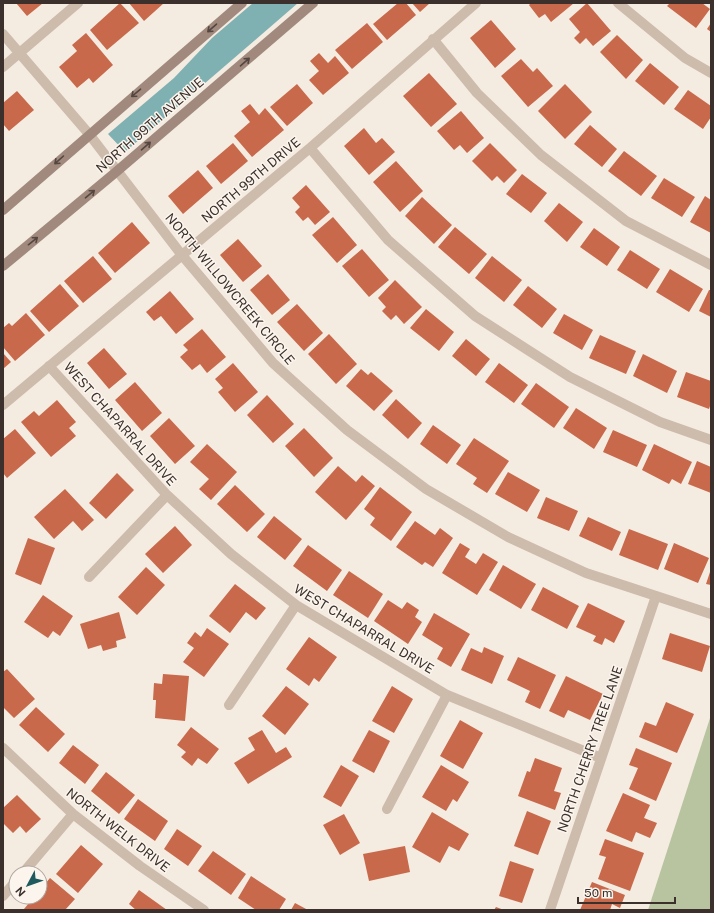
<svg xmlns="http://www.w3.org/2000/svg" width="714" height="913" viewBox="0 0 714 913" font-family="'Public Sans',sans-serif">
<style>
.green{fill:#b8c4a0}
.water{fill:#7fb0b2}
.building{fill:#c8694b}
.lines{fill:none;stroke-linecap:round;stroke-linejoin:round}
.minor{stroke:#cdbbac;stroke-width:10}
.secondary{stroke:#a18a7d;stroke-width:10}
.oneway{stroke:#544640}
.labels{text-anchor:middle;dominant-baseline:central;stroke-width:3;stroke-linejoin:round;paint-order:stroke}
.street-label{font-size:13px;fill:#3b302b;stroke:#fbf5ee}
</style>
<rect width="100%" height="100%" fill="#f4ebe1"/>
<path class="green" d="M711,715V910H648Z"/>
<path class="water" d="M253,3H298L125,152L108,134L174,78L212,38Z"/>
<path class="building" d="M16,3H43L27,16Z
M120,3L139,23L107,50L90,30Z
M129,3H164L144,21Z
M398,3H406L416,15L387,40L373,24Z
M412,3H430L420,12Z
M531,3H574L551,22L545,14L539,18L529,5Z
M587,3L611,31L593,46L586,38L580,44L574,38L580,32L569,19Z
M670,3H702L710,9L696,28L667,6Z
M491,20L516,49L495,68L470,38Z
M367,23L383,42L352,69L335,50Z
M711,23V32L707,29Z
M86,33L113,65L93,83L89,78L77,88L59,67L77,51L72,45Z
M617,35L643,60L626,79L600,52Z
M319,53L328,63L335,56L349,73L323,95L309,80L319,71L310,61Z
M521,59L533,72L537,68L553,86L528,107L501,76Z
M650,63L679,87L664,105L635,81Z
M429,73L457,104L431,127L403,96Z
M297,84L313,103L287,126L270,107Z
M565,84L592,112L565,139L538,111Z
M688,90L711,106V117L703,129L674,109Z
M17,91L34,110L9,131L3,124V103Z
M250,104L259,115L265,108L284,130L252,157L234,136L250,122L241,111Z
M461,111L484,138L467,153L460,145L454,150L437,131Z
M590,125L617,149L602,167L574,144Z
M364,128L376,143L382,138L395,152L369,175L344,146Z
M233,143L248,161L221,184L206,166Z
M490,143L517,170L504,183L497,176L492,181L472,161Z
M624,151L657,176L641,196L608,171Z
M396,161L423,191L400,212L373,182Z
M198,170L213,188L183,214L168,196Z
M522,174L547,193L531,213L506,194Z
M664,178L695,197L682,217L651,198Z
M306,185L330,212L315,225L308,217L303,221L295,212L300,207L292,198Z
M705,196L711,200V233L690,222Z
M422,197L452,225L434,244L405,216Z
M559,203L583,222L567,242L544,221Z
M333,217L357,245L337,263L312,235Z
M132,222L150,243L115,273L98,253Z
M455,227L487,254L469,274L438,247Z
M594,228L620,247L607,266L580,247Z
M238,239L262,266L243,282L220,255Z
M362,249L389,280L369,297L342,266Z
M630,250L660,269L647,289L617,270Z
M93,256L112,279L83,303L64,281Z
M492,256L522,280L504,302L475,278Z
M670,269L703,289L689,312L656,292Z
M268,274L290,300L272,315L250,290Z
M395,280L422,307L404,324L396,315L391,320L382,311L386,307L378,298Z
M60,284L79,306L49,332L30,311Z
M528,286L557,309L542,328L513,305Z
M709,290H711V317L699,311Z
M170,291L194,319L176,334L161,316L154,321L146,312Z
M297,304L323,333L304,351L277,322Z
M426,309L454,332L439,351L410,328Z
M26,313L45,335L15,361L3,347V328L9,323L12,326Z
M564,314L593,330L582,350L553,333Z
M202,329L226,357L207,373L200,364L192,370L180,357L188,350L183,345Z
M329,334L357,364L336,384L308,354Z
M600,335L636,351L626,374L589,358Z
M466,339L490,359L476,376L452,356Z
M104,348L127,374L109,389L87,363Z
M3,353L11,362L3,369Z
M643,354L677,371L667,393L633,376Z
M233,363L258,392L235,412L218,392L223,388L215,379Z
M499,363L528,385L514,403L485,382Z
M361,369L368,375L371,372L393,391L374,411L346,386Z
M686,372L711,381V403L709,409L677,397Z
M135,382L162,413L142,431L115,400Z
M536,383L569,407L554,428L521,404Z
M267,395L294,424L273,443L247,415Z
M396,399L422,423L408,439L382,415Z
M57,400L76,422L69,428L76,436L51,457L21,422L34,411L39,416Z
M576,408L607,428L594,449L563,428Z
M169,418L195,446L175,464L150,436Z
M433,425L461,445L447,464L420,444Z
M304,428L333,458L314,477L285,446Z
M15,429L36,453L7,478L3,473V439Z
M613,430L647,445L637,467L603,452Z
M474,438L509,461L487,493L473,484L477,478L456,464Z
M207,444L237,472L211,500L199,489L209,479L190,462Z
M654,444L692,462L681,484L672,479L669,484L642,470Z
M697,461L711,467V493L688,484Z
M338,466L356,482L362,475L375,486L346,520L315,492Z
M508,472L540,490L527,512L495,494Z
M117,473L134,490L106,519L89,503Z
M235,485L265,514L247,532L217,504Z
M380,487L412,512L391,541L370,525L375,518L364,509Z
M65,489L94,520L82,531L73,521L54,539L34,517Z
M546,497L578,511L569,531L537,518Z
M274,516L302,539L285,560L257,537Z
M588,517L621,532L612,551L579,536Z
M415,521L435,535L440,528L453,538L433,567L425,562L422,565L396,547Z
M175,526L192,545L163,573L145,554Z
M629,529L668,544L658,570L619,555Z
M28,538L55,548L41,585L15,574Z
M460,543L470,549L465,557L476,564L483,553L498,562L477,595L442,573Z
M674,543L709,558L698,583L664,569Z
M308,545L342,570L327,591L293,566Z
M503,565L536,584L521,609L489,590Z
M146,567L165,585L137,615L118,597Z
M711,569V585L706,584Z
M349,571L383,594L368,618L333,595Z
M235,584L266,608L256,620L246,612L230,633L209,616Z
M543,587L579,606L567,629L531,610Z
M43,595L73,616L60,636L53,631L48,638L24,622Z
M388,600L402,609L407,602L419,610L415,617L422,622L408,644L374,621Z
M588,603L625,621L614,643L605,638L602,645L593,641L596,636L576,627Z
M119,612L126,638L116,641L117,647L103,651L101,645L88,649L80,624Z
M434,613L470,634L451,667L437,659L443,648L422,635Z
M207,628L229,644L204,677L183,662L194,648L187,643L195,632L201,637Z
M670,633L710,646L702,672L662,659Z
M309,637L337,657L319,682L314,678L309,686L286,669Z
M484,647L504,656L492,684L461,670L471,648L482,653Z
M518,657L556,675L540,709L525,702L530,691L507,680Z
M7,669L35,699L14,718L3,707V672Z
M163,674L189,676L185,721L155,718L156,700H153L154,683L162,684Z
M566,676L603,694L590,720L568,710L564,718L549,711Z
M286,686L309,704L285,735L262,716Z
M392,686L413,699L394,733L372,721Z
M666,702L694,714L677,753L639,737L645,722L656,726Z
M36,707L65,734L48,752L19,725Z
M460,720L483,733L463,769L440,756Z
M191,727L219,749L207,764L198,758L192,766L181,757L186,752L177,745Z
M262,730L276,753L286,747L292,757L248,784L234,763L255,750L248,738Z
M369,730L390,741L374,773L352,761Z
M73,745L99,765L85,784L59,763Z
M636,748L672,763L656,801L629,789L638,768L629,765Z
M535,758L562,768L554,791L561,793L555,810L518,796L527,771L530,772Z
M341,765L359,776L341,807L323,797Z
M441,765L469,782L457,802L453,799L446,811L422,797Z
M106,772L135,795L119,814L91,791Z
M623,793L650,805L644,818L657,823L650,838L636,832L632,842L606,831Z
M17,795L41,819L26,833L20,826L13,833L3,823V808Z
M138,799L168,821L155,841L124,819Z
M527,811L551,821L538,855L514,846Z
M432,812L469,834L459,851L449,846L440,863L412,847Z
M344,814L360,843L340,855L323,825Z
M177,829L202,846L188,866L164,849Z
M605,839L644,853L630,891L598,879L606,857L599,855Z
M81,845L103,864L78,893L56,874Z
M405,846L410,872L369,881L363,854Z
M213,851L246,874L231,895L198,871Z
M510,861L534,869L522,903L499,896Z
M251,876L286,899L279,910H256L238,898Z
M50,878L75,899L65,910H25L24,909L34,897H40V890Z
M592,882L625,895L620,908L612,904L610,910H580Z
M139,890L167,910H136L129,904Z
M295,903L308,910H291Z
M496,907L504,910H494Z"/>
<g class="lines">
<path class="minor" d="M618,3L685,58L711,73
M3,34L89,134L181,254L273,363L347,430L426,489L508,537L586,573L711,614
M433,39L477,93L541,155L626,221L711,265
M3,67L78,3
M310,148L388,240L475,316L570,377L660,422L711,440
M49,366L167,495L231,554L296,605L447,695L601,758
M3,405L310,148L476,3
M89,577L167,495
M229,705L296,605
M3,748L73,814L140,866L204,910
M387,809L447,695
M23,873L73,814
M3,896L16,881
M550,910L656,596"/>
<path class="secondary" d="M3,210L242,3
M3,266L116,172L313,3"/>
</g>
<defs><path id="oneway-shaft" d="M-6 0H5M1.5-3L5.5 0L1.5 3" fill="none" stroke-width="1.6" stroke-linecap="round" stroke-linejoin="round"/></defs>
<g class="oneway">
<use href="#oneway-shaft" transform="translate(212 28) rotate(139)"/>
<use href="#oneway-shaft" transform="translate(245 62) rotate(-41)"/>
<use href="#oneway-shaft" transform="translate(136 93) rotate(140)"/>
<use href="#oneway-shaft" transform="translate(146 146) rotate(-41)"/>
<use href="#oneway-shaft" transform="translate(59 160) rotate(138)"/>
<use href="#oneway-shaft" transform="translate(90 194) rotate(-40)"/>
<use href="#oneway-shaft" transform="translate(33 241) rotate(-39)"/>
</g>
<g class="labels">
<g class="street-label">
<text transform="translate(150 125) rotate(-41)">NORTH 99TH AVENUE</text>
<text transform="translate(251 180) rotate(-40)">NORTH 99TH DRIVE</text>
<text transform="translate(230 289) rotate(50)">NORTH WILLOWCREEK CIRCLE</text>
<text transform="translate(120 424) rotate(48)">WEST CHAPARRAL DRIVE</text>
<text transform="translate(364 629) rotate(31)">WEST CHAPARRAL DRIVE</text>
<text transform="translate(590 749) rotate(-71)">NORTH CHERRY TREE LANE</text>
<text transform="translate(118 830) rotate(38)">NORTH WELK DRIVE</text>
</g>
</g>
<rect width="714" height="913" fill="none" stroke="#3b302b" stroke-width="8"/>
<g transform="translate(28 885) rotate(229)"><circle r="19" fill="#fbf5ee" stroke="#aea6a0"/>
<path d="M0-3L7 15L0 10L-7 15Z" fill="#1f5a5e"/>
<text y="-6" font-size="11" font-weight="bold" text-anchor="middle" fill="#3b302b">N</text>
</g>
<path d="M578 897v6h97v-6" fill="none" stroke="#3b302b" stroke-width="2"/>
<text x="584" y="897" font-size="12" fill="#3b302b" stroke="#fbf5ee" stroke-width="3" paint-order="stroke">50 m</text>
</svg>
